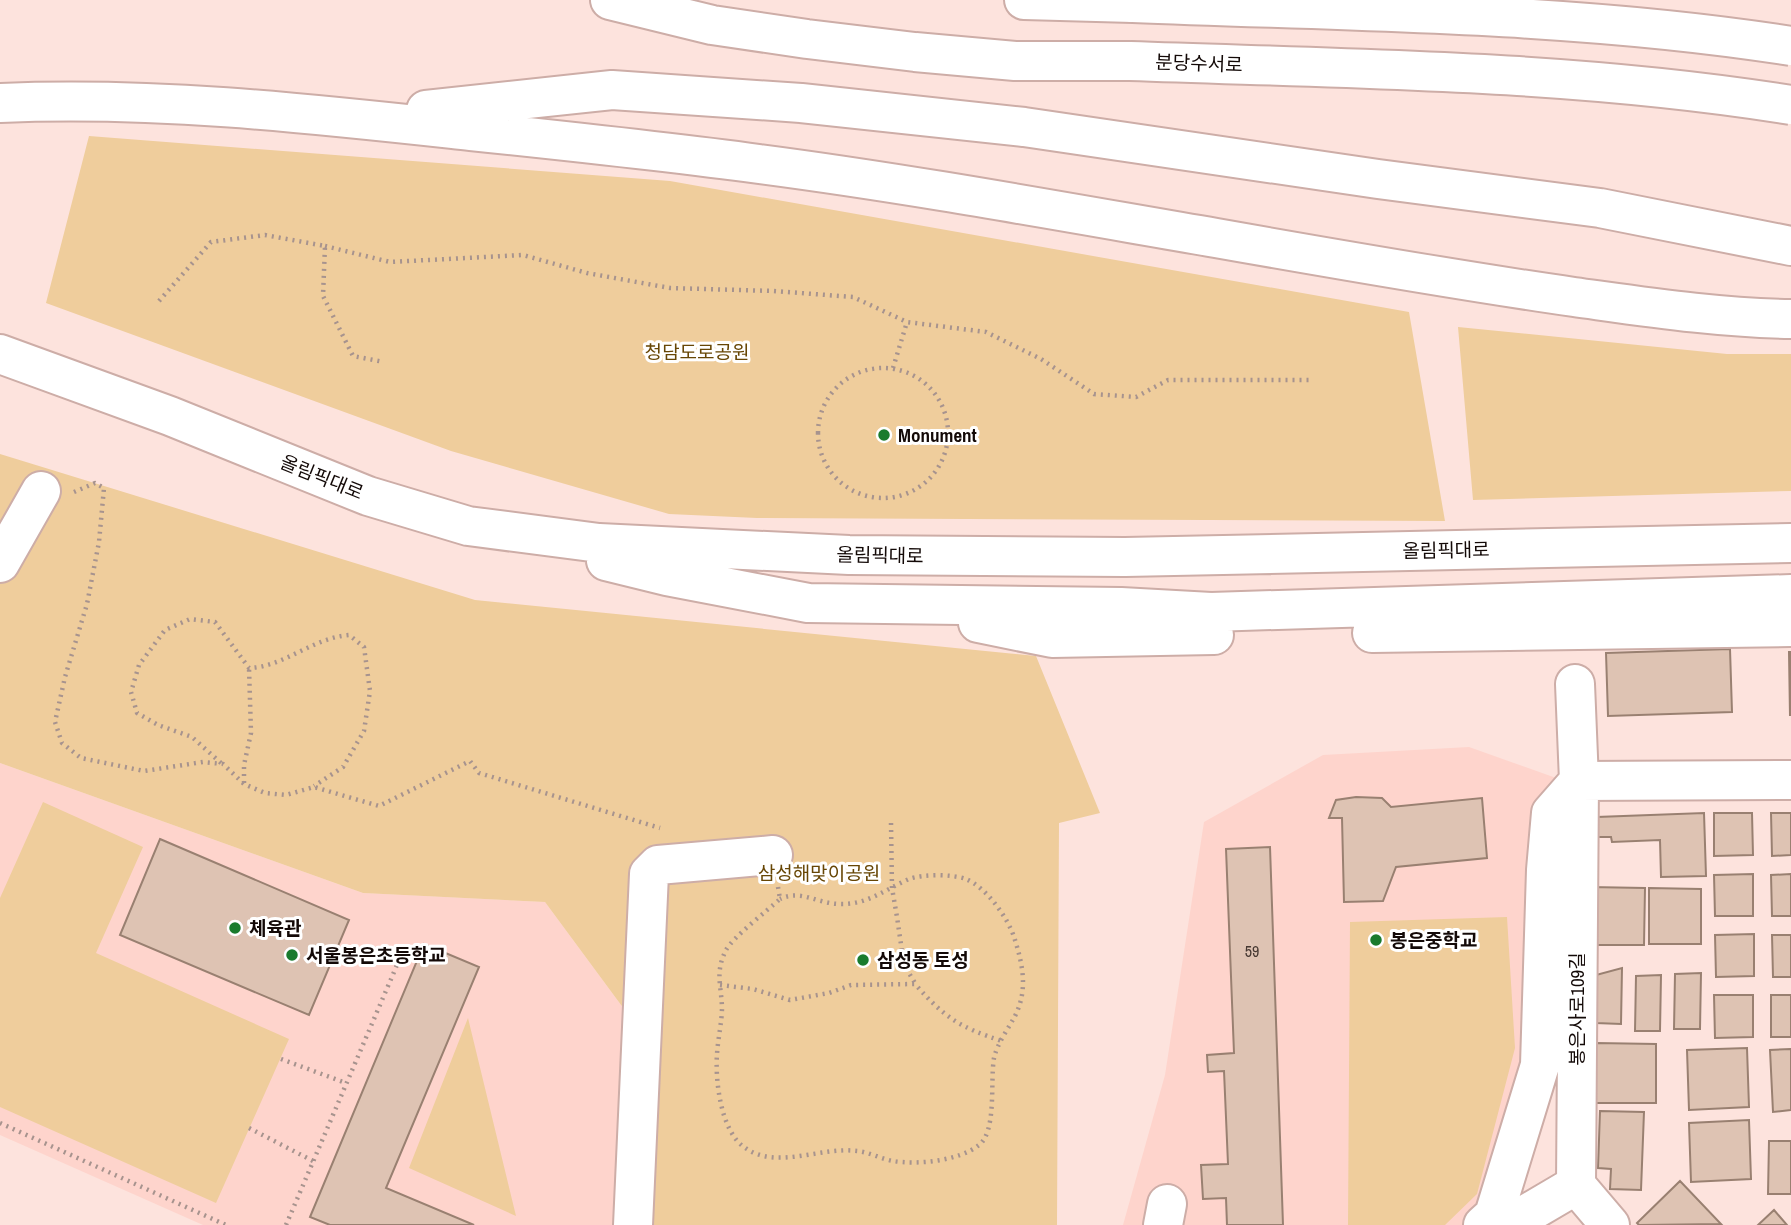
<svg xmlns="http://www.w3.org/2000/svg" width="1791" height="1225" viewBox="0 0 1791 1225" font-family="'Archivo Narrow','Noto Sans KR',sans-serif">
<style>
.built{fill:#fed4cc}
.green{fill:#efcd9c}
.building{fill:#dec3b3;stroke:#998071;stroke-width:2}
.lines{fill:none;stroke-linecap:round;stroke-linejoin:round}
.minor-casing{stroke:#cdada7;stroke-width:42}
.highway-casing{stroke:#cdada7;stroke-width:42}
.path{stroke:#a7938e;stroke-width:4.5;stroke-dasharray:2 5;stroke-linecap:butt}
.minor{stroke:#fff;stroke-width:38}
.highway{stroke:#fff;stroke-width:38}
.highway-bridge-casing{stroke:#cdada7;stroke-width:42;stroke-linecap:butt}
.highway-bridge{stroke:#fff;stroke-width:38}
.poi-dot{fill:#1a7b2d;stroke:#fff;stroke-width:2.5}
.labels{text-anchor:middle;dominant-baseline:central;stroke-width:6;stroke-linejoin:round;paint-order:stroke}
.number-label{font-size:16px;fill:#463832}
.street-label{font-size:19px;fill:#130907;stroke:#fff}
.park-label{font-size:19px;fill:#674605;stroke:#fff}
.poi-label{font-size:19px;font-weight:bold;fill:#130907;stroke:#fff;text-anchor:start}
</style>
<rect width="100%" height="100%" fill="#fde3dd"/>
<path class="built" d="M1469,747L1570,783L1564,1057L1516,1214L1505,1225H1123L1165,1075L1204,822L1323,755Z
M0,763L363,893L545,902L624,1009L617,1225H203L0,1135Z"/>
<path class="green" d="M89,136L670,181L1409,312L1445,521L757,518L669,514L451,451L46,303Z
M1458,327L1727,354H1791V491L1473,500Z
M0,454L475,600L1036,656L1100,813L1059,823L1057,1225H617L624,1009L545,902L363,893L0,763Z
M43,802L143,847L96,953L289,1039L216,1203L0,1107V898Z
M1507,917L1515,1048L1477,1194L1445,1225H1348L1350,922Z
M468,1018L516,1216L409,1168Z"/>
<path class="building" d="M1730,649L1732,712L1608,716L1606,653Z
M1789,652H1791L1790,716Z
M1356,797L1382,798L1391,807L1482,798L1487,858L1396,867L1383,901L1344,902L1342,818H1329L1336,800Z
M1704,813L1706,876L1661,877L1660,840L1612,842L1611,837H1597V817Z
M1714,813H1752L1753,855L1714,856Z
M1771,813H1791V855L1772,856Z
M160,839L349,920L309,1015L120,935Z
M1270,847L1283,1225H1227L1226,1198L1203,1199L1201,1165L1228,1164L1224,1071L1208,1072L1207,1055L1234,1053L1226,849Z
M1753,874V916H1715L1714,875Z
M1791,874V916H1772L1771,875Z
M1589,887L1645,888L1644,945H1588Z
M1649,888L1701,889V944H1649Z
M1754,934V976L1716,977L1715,935Z
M1772,935H1791V977H1773Z
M424,944L479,967L386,1188L474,1225H330L310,1217Z
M1622,968L1621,1024L1596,1023V975Z
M1701,973L1700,1029H1674L1675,974Z
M1661,975L1660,1031H1635L1636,976Z
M1714,995H1753V1037L1715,1038Z
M1771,995H1791V1037H1771Z
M1596,1043L1656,1044V1103H1595Z
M1747,1048L1749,1107L1689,1110L1687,1050Z
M1791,1049V1110L1773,1112L1770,1050Z
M1600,1111L1644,1112L1641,1190L1610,1189L1611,1169L1598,1168Z
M1749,1120L1751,1179L1691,1182L1689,1123Z
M1769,1141H1791V1194H1768Z
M1680,1181L1721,1224L1639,1225L1637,1223Z
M1774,1210L1787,1225H1758Z"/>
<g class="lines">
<g class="minor-casing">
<path id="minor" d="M0,563L41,491
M1575,684L1579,781L1576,1185L1610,1225
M633,1225L649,874L658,865L773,855
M1163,1225L1167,1204
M1483,1225L1494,1215L1540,1065L1546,870L1551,813L1579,781L1791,780
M1508,1225L1576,1185"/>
</g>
<g class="highway-casing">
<path id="highway" d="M610,0L712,25L807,39L915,52L1015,61H1130
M1024,0L1133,3
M0,103C158,96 314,114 471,131C567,141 663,151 759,164C912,184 1064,212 1216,238C1335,259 1455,280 1574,297C1647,307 1718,318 1791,319
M426,110L612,90L801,103L1024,127L1378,179L1600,208L1791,246
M0,354L170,416L368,496L468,526L599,543L849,555L1125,557L1791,543
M606,561L667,576L808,603L1121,607L1211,612L1791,594
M978,623L1052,638L1214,635
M1372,633L1791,627"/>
</g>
<path class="path" d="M325,246L390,262L523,255L587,273L670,288L774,291L853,297L907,322L986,332L1041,359L1094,394L1136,397L1168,380H1311
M159,301L211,242L265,235L325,246L323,296L353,356L384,362
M893,368L907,322
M818 433a65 65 0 1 1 130 0a65 65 0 1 1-130 0Z
M74,492L95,483L104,488L99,542L87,604L65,677L55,722L62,743L81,758L144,771L203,762L223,764L244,784L265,793L286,795L314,787L379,806L470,761L479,773L660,828
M221,763L192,737L158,725L137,713L131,692L139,665L165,630L190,619L215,622L249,668C284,667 312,638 349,635L364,647L370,691L364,731L343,767L314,786
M244,783V765L251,733L249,668
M891,823L892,888L897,917L904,965L915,983
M778,887L780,899C767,911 733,937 726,950C715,972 721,984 722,1007C722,1022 718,1038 717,1054C715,1081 721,1131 744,1147C776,1171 821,1146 857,1151C869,1152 881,1159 893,1161C917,1165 959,1161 979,1145C997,1131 990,1081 994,1058C997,1044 1008,1029 1015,1016C1028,990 1023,966 1015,940C1009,919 987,888 966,879C952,874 923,874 909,879C886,889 867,905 840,904C818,904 801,889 780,899
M720,985L753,989L790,1000L829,993L851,985L915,984C945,1018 959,1027 1002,1041
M281,1059L346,1083
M0,1123L226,1225
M249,1128L313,1161
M286,1225L400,958"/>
<use href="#minor" class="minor"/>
<use href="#highway" class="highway"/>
<g class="highway-bridge-casing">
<path id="highway-bridge" d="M1133,3C1352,12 1574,12 1791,46
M1130,61C1351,69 1573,70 1791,105"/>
</g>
<use href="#highway-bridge" class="highway-bridge"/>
</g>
<g class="poi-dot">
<circle cx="884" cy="435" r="7"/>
<circle cx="235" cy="928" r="7"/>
<circle cx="1376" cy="940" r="7"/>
<circle cx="292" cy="955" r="7"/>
<circle cx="863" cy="960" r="7"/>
</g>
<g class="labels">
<g class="number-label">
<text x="1252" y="951">59</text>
</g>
<g class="street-label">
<text transform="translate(1199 63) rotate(2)">분당수서로</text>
<text transform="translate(322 477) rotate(22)">올림픽대로</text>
<text transform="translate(1446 550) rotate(-1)">올림픽대로</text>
<text transform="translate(880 555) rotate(1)">올림픽대로</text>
<text transform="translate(1577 1009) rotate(-90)">봉은사로109길</text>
</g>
<g class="park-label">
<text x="697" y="352">청담도로공원</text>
<text x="819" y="873">삼성해맞이공원</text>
</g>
<g class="poi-label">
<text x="898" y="435">Monument</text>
<text x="249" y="928">체육관</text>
<text x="1390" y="940">봉은중학교</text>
<text x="306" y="955">서울봉은초등학교</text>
<text x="877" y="960">삼성동 토성</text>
</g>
</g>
</svg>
